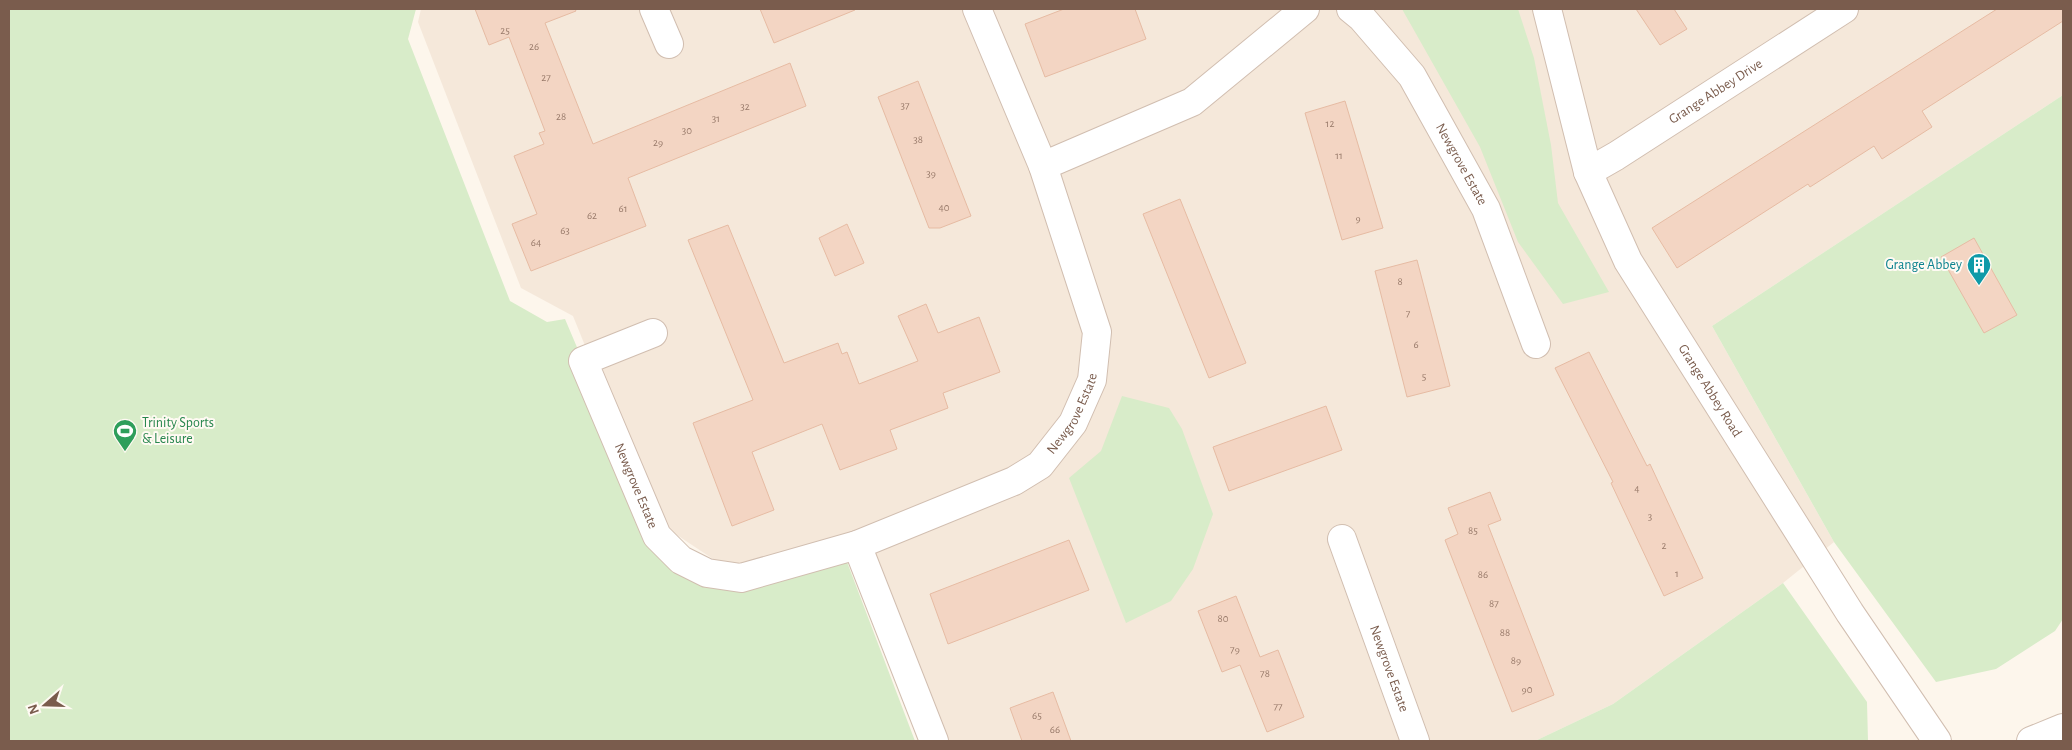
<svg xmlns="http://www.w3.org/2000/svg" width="2072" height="750" viewBox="0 0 2072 750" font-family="'Alegreya Sans',sans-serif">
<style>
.residential{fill:#f5e8da}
.green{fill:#d8ecc9}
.building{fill:#f3d5c3;stroke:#e6bba3}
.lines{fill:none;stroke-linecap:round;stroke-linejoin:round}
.minor-casing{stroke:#d1beb0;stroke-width:30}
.tertiary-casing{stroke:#d1beb0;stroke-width:30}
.minor{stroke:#fff;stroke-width:28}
.tertiary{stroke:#fff;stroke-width:28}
.labels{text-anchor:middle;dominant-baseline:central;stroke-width:4;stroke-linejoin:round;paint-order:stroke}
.number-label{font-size:11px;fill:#987a6a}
.street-label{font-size:14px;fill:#7a5c4d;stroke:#fffaf3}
.culture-label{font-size:14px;fill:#0d838f;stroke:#fffaf3;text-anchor:end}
.leisure-label{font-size:14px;fill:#27864d;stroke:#fffaf3;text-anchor:start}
</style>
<rect width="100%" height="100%" fill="#fdf6ec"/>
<path class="residential" d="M421,9H2063V95L1712,326L1834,542L1783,583L1613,704L1535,741H918L851,557L749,583L656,521L573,316L521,288L418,22Z"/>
<path class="green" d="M9,9H416L408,39L510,301L547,322L565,319L652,524L747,588L847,562L915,741H9Z
M1402,9H1518L1534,58L1551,145L1558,203L1609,292L1563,304L1518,242L1480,147Z
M2063,95V619L2055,631L1996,669L1936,682L1834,542L1712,326Z
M1122,396L1169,408L1182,429L1213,514L1193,569L1171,601L1126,623L1069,478L1101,451Z
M1783,583L1867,702L1868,741H1535L1613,704Z"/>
<path class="building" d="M475,9H575L576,11L545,23L593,144L790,63L806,106L628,178L646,226L531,271L512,224L537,214L514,156L544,144L539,133L545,131L509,37L489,45Z
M760,9H855V10L774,43Z
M1064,9H1135L1146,39L1045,77L1025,24Z
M1636,9H1674L1687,29L1660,45Z
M1997,9H2063V21L1922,111L1932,127L1882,159L1874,146L1810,187L1808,184L1677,268L1652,228Z
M918,81L971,216L940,228H929L878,97Z
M1345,101L1383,228L1342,240L1305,113Z
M1180,199L1246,363L1209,378L1143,214Z
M847,224L864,263L835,276L819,238Z
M728,225L784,363L838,343L842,354L847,352L859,384L918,361L898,316L926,304L938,333L979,317L1000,372L943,393L948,408L890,430L897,449L840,470L822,424L752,452L774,510L732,526L693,423L753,400L688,240Z
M1974,238L2017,315L1984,333L1941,257Z
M1417,260L1450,386L1407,397L1375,271Z
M1589,352L1647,466L1650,464L1703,578L1664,596L1611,483L1613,482L1555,368Z
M1326,406L1342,450L1229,491L1213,447Z
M1490,492L1501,520L1488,525L1554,695L1512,712L1445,540L1458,534L1448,508Z
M1069,540L1089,590L948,644L930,594Z
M1236,596L1260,657L1278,650L1304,717L1267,732L1240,665L1222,672L1198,611Z
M1053,692L1071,741H1022L1010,708Z"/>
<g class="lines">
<g class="minor-casing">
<g id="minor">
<path d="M654,9L669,44"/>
<path id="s1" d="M1351,9L1362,18L1412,76L1486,209L1536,344"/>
<path id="s2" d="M1547,9L1588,172L1628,261L1850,613L1937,741"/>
<path d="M1043,166L1192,102L1305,9"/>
<path id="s3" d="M1588,172L1616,156L1844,9"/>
<path id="s4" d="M653,333L583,361L657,536L681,560L707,573L741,578L857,545L1014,481L1040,465L1073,423L1092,380L1097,332L1043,166L977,9"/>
<path id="s5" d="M1342,539L1415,741"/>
<path d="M857,545L934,741"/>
</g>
</g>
<g class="tertiary-casing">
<path id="tertiary" d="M2031,741L2063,728"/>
</g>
<use href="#minor" class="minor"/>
<use href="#tertiary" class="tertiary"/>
</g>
<defs>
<g id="building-pin" transform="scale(1.25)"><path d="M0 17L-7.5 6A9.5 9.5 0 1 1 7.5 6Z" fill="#0f9aa8" stroke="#fffaf3"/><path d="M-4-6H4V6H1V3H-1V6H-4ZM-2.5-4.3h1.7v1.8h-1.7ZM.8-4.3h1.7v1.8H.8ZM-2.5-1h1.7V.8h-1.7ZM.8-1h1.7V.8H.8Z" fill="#fff"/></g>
<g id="stadium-pin" transform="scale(1.25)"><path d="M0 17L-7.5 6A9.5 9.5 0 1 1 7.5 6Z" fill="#2e9e5b" stroke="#fffaf3"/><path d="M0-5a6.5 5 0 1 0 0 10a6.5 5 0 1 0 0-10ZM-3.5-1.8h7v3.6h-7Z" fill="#fff"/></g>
</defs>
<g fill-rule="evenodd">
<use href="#building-pin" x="1979" y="265"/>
<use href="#stadium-pin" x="125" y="431"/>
</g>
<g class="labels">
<g class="number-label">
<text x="505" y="30">25</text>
<text x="534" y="46">26</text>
<text x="546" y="77">27</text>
<text x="905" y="105">37</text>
<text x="745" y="106">32</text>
<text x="561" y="116">28</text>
<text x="716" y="118">31</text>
<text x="1330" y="123">12</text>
<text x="687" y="130">30</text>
<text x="918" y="139">38</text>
<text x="658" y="142">29</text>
<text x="1339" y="155">11</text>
<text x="931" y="173">39</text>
<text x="944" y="207">40</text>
<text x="623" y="208">61</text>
<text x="592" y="215">62</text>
<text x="1358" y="218">9</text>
<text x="565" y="230">63</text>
<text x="536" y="242">64</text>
<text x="1400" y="281">8</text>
<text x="1408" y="313">7</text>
<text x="1416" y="344">6</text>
<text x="1424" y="376">5</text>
<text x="1637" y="488">4</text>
<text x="1650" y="516">3</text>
<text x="1473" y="530">85</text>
<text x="1664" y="545">2</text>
<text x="1677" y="573">1</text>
<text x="1483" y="574">86</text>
<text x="1494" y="603">87</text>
<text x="1223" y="618">80</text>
<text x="1505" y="632">88</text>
<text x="1235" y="649">79</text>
<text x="1516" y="660">89</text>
<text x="1265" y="673">78</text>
<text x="1527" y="689">90</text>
<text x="1278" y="706">77</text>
<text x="1037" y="715">65</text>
<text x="1055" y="729">66</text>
</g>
<g class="street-label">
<text stroke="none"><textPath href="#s3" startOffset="151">Grange Abbey Drive</textPath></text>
<text stroke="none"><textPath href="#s1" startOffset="192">Newgrove Estate</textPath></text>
<text stroke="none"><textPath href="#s2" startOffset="419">Grange Abbey Road</textPath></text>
<text stroke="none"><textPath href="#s4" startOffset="745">Newgrove Estate</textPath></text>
<text stroke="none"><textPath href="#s4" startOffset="211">Newgrove Estate</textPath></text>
<text stroke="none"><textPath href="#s5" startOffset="138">Newgrove Estate</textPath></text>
</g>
<g class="culture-label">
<text x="1962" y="265">Grange Abbey</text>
</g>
<g class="leisure-label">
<text x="142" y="423">Trinity Sports<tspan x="142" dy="16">&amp; Leisure</tspan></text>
</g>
</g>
<rect width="2072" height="750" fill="none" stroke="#7a5c4d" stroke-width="20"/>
<g transform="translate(45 705) rotate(250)" stroke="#fffaf3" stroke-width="4" paint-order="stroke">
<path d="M0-4L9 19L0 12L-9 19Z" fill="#7a5c4d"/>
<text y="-8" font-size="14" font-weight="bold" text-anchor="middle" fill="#7a5c4d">N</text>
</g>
</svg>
